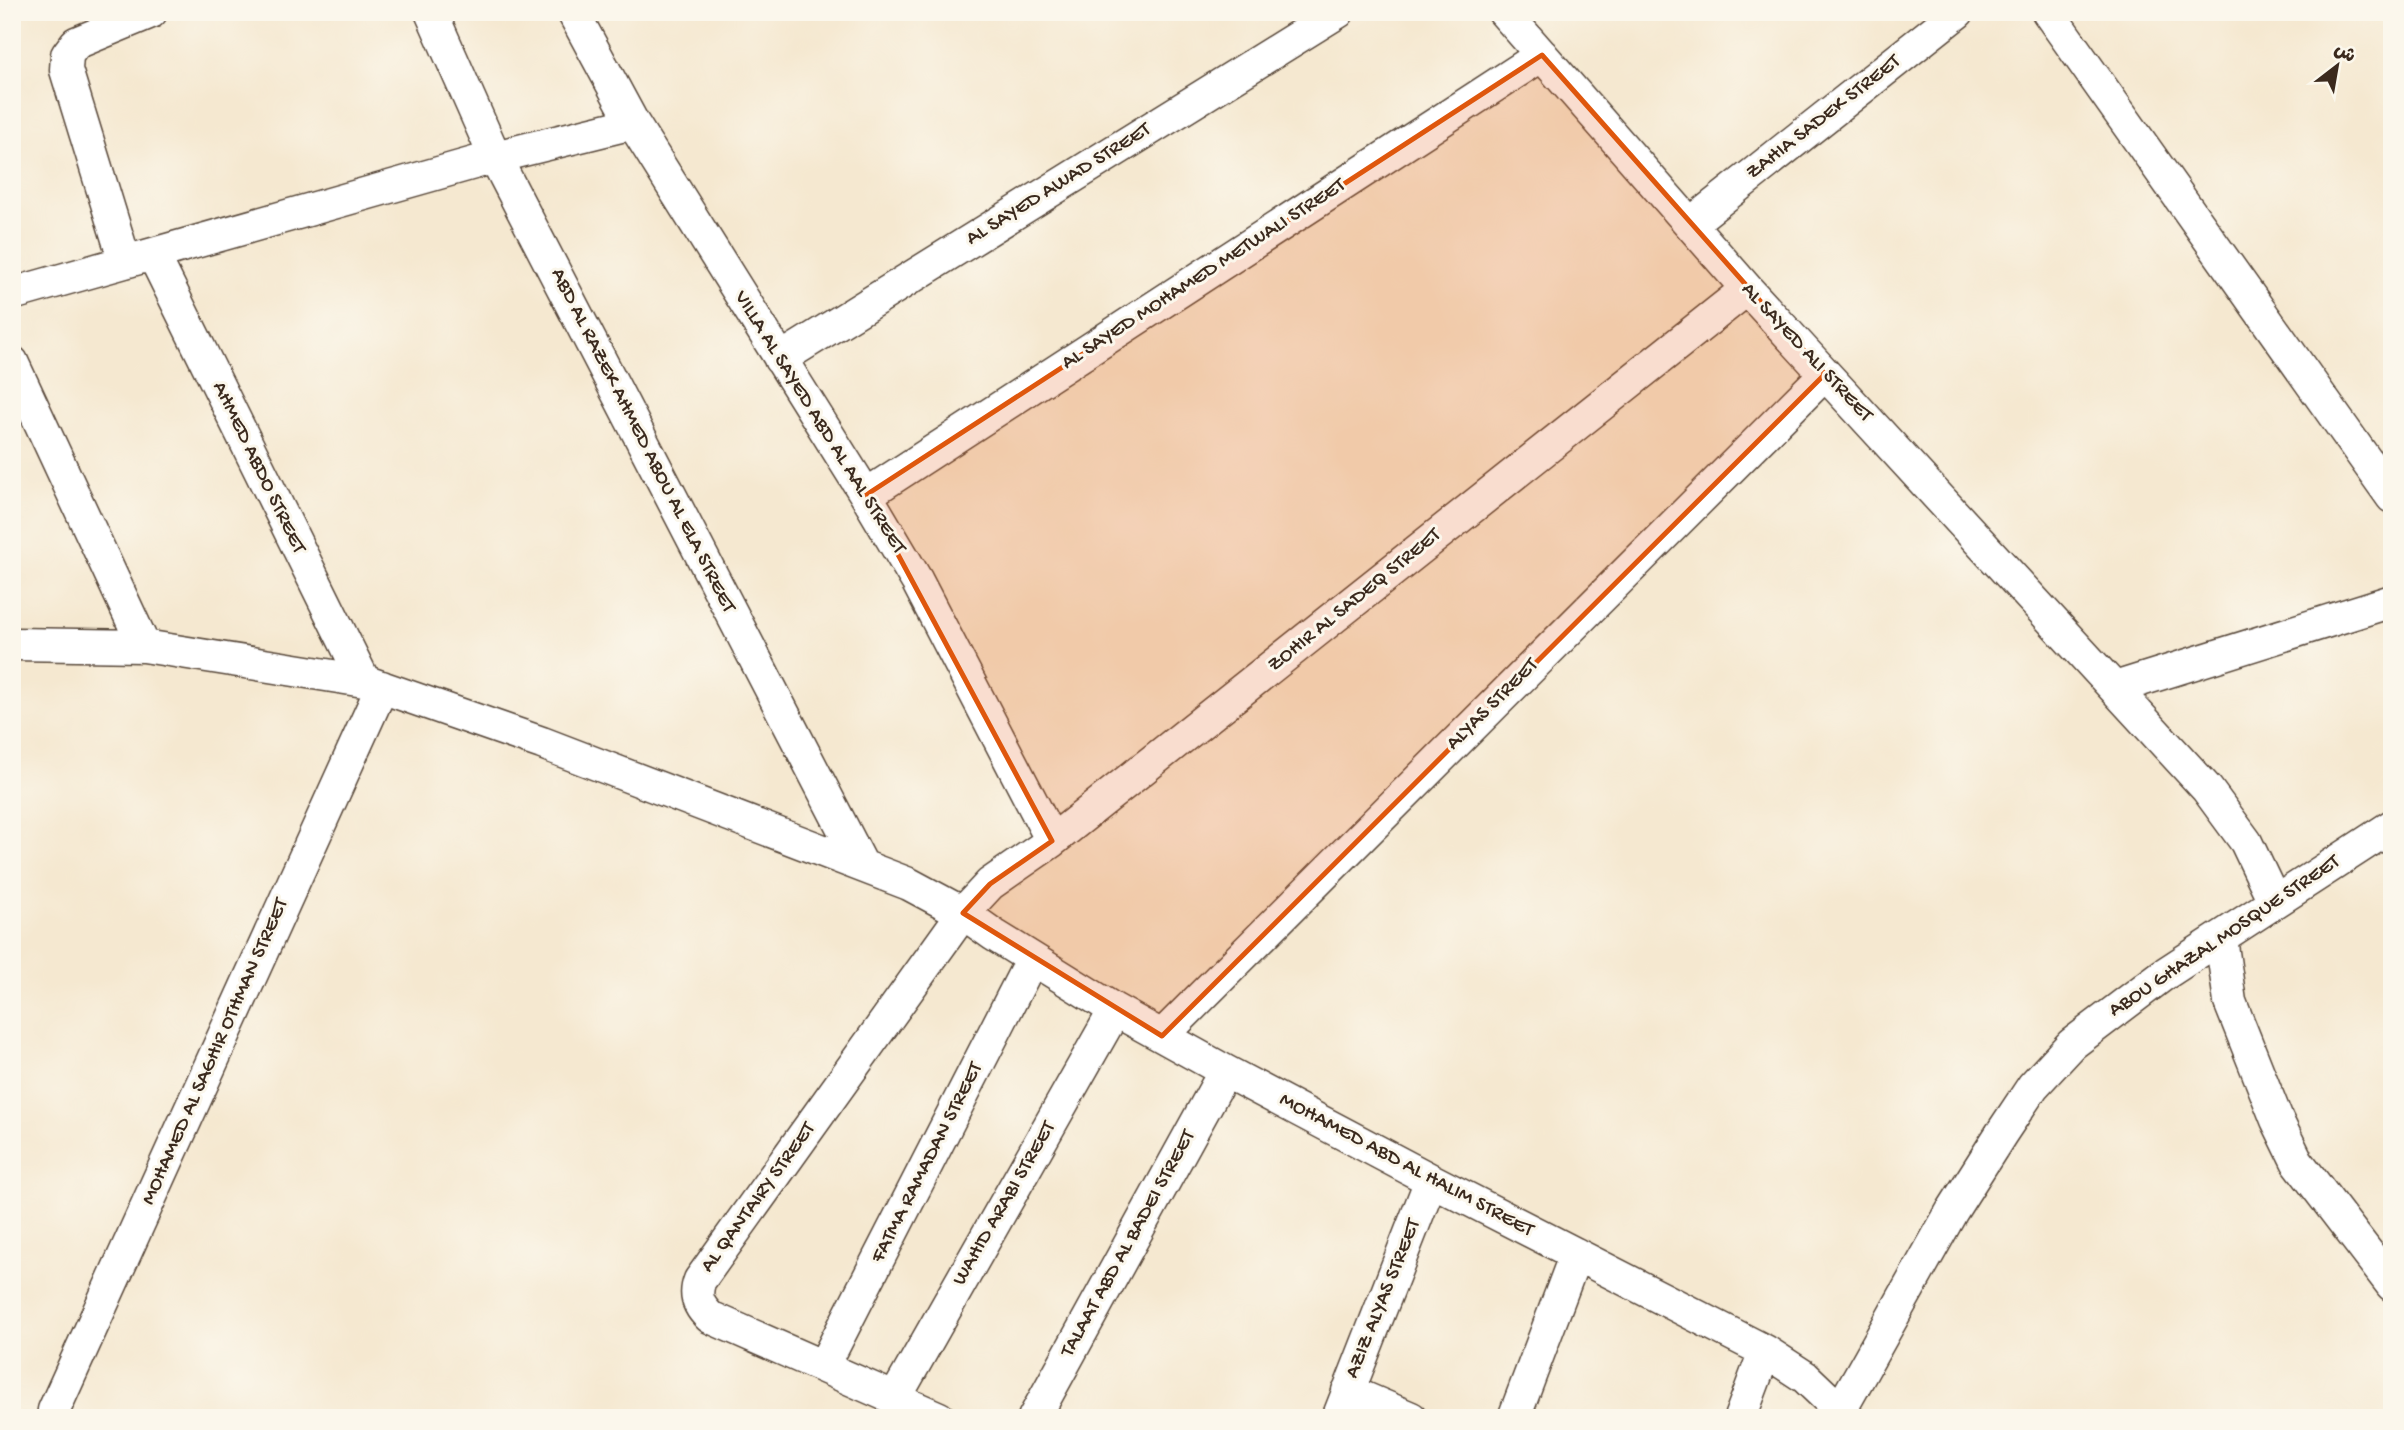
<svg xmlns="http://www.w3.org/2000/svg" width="2404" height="1430" viewBox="0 0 2404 1430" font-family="'Gochi Hand','Playpen Sans Arabic',sans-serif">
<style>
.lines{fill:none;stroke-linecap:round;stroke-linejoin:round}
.minor-casing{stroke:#574639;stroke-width:35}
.minor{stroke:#fff;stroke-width:32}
.marked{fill:#df570d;fill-opacity:0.2;stroke:#df570d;stroke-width:5;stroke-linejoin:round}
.labels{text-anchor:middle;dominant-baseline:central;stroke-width:6;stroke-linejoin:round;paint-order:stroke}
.street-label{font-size:21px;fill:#3b2a1e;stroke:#fbf7ec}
</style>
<rect width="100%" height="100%" fill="#fbf7ec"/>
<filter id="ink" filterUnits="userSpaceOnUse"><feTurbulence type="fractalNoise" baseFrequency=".0143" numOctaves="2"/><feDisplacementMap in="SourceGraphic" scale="14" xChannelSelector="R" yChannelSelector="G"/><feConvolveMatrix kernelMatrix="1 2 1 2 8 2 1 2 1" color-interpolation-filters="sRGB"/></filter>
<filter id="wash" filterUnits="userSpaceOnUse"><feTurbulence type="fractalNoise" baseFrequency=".00686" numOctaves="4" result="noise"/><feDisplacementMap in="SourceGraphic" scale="28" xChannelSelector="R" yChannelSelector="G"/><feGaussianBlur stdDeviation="1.57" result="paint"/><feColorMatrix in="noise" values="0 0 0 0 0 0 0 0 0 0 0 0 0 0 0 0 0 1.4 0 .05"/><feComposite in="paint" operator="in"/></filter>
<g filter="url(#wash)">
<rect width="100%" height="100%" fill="#f5e8d0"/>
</g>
<g filter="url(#ink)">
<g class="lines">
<g class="minor-casing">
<path id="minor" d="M431,12L495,157L862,865
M573,12L633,123L866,495L917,581L1052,841
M1504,12L1747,289L2207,789L2246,842L2274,901
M2048,12L2392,497
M1690,224L1958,12
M153,254L364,681
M125,262L66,70L67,55L76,43L151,12
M12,294L495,157L633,123
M780,359L1338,12
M12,362L144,646
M866,495L1542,55
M12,644L144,646L364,681L542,743L909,884L963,913L994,935L1115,1010L1225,1071L1431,1180L1765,1351L1805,1377L1848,1418
M2115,688L2392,601
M2221,938L2230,1002L2277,1120L2297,1161L2392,1285
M1162,1036L1825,374
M823,1367L1032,959
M1348,1391L1411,1418
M895,1398L1115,1010
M1841,1409L1952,1211L2001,1134L2033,1086L2072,1044L2163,975L2392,826
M53,1418L54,1410L382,687
M939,1418L710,1317C698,1306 694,1295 700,1280L963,913L990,884L1052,841L1747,289
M1034,1418L1225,1071
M1338,1418L1431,1180
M1514,1418L1576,1254
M1740,1418L1765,1351"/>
</g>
<use href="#minor" class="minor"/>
</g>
</g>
<path class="marked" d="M1542,55L1825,374L1162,1036L963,913L990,884L1052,841L866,495Z"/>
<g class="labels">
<g class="street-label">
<text transform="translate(1824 118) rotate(-38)">ZAHIA SADEK STREET</text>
<text transform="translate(1059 185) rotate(-32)">AL SAYED AWAD STREET</text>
<text transform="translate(1204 275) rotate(-33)">AL SAYED MOHAMED METWALI STREET</text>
<text transform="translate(1806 353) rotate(47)">AL SAYED ALI STREET</text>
<text transform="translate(819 423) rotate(58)">VILLA AL SAYED ABD AL AAL STREET</text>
<text transform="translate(642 441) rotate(63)">ABD AL RAZEK AHMED ABOU AL ELA STREET</text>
<text transform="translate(258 468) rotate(64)">AHMED ABDO STREET</text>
<text transform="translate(1355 601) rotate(-39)">ZOHIR AL SADEQ STREET</text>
<text transform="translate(1493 705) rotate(-45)">ALYAS STREET</text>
<text transform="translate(2225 937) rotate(-34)">ABOU GHAZAL MOSQUE STREET</text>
<text transform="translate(216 1052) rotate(-66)">MOHAMED AL SAGHIR OTHMAN STREET</text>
<text transform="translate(928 1163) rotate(-63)">FATMA RAMADAN STREET</text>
<text transform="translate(1406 1166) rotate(28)">MOHAMED ABD AL HALIM STREET</text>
<text transform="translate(759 1198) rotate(-54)">AL QANTAIRY STREET</text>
<text transform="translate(1005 1204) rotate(-60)">WAHID ARABI STREET</text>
<text transform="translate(1129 1244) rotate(-61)">TALAAT ABD AL BADEI STREET</text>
<text transform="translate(1384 1299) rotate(-68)">AZIZ ALYAS STREET</text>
</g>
</g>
<rect width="2404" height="1430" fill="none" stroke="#fbf7ec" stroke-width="42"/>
<g transform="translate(2337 66) rotate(31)" stroke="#fbf7ec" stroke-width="5" paint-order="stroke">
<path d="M0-5L12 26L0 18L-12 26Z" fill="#3b2a1e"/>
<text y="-10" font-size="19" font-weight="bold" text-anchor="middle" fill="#3b2a1e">ش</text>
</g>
</svg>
